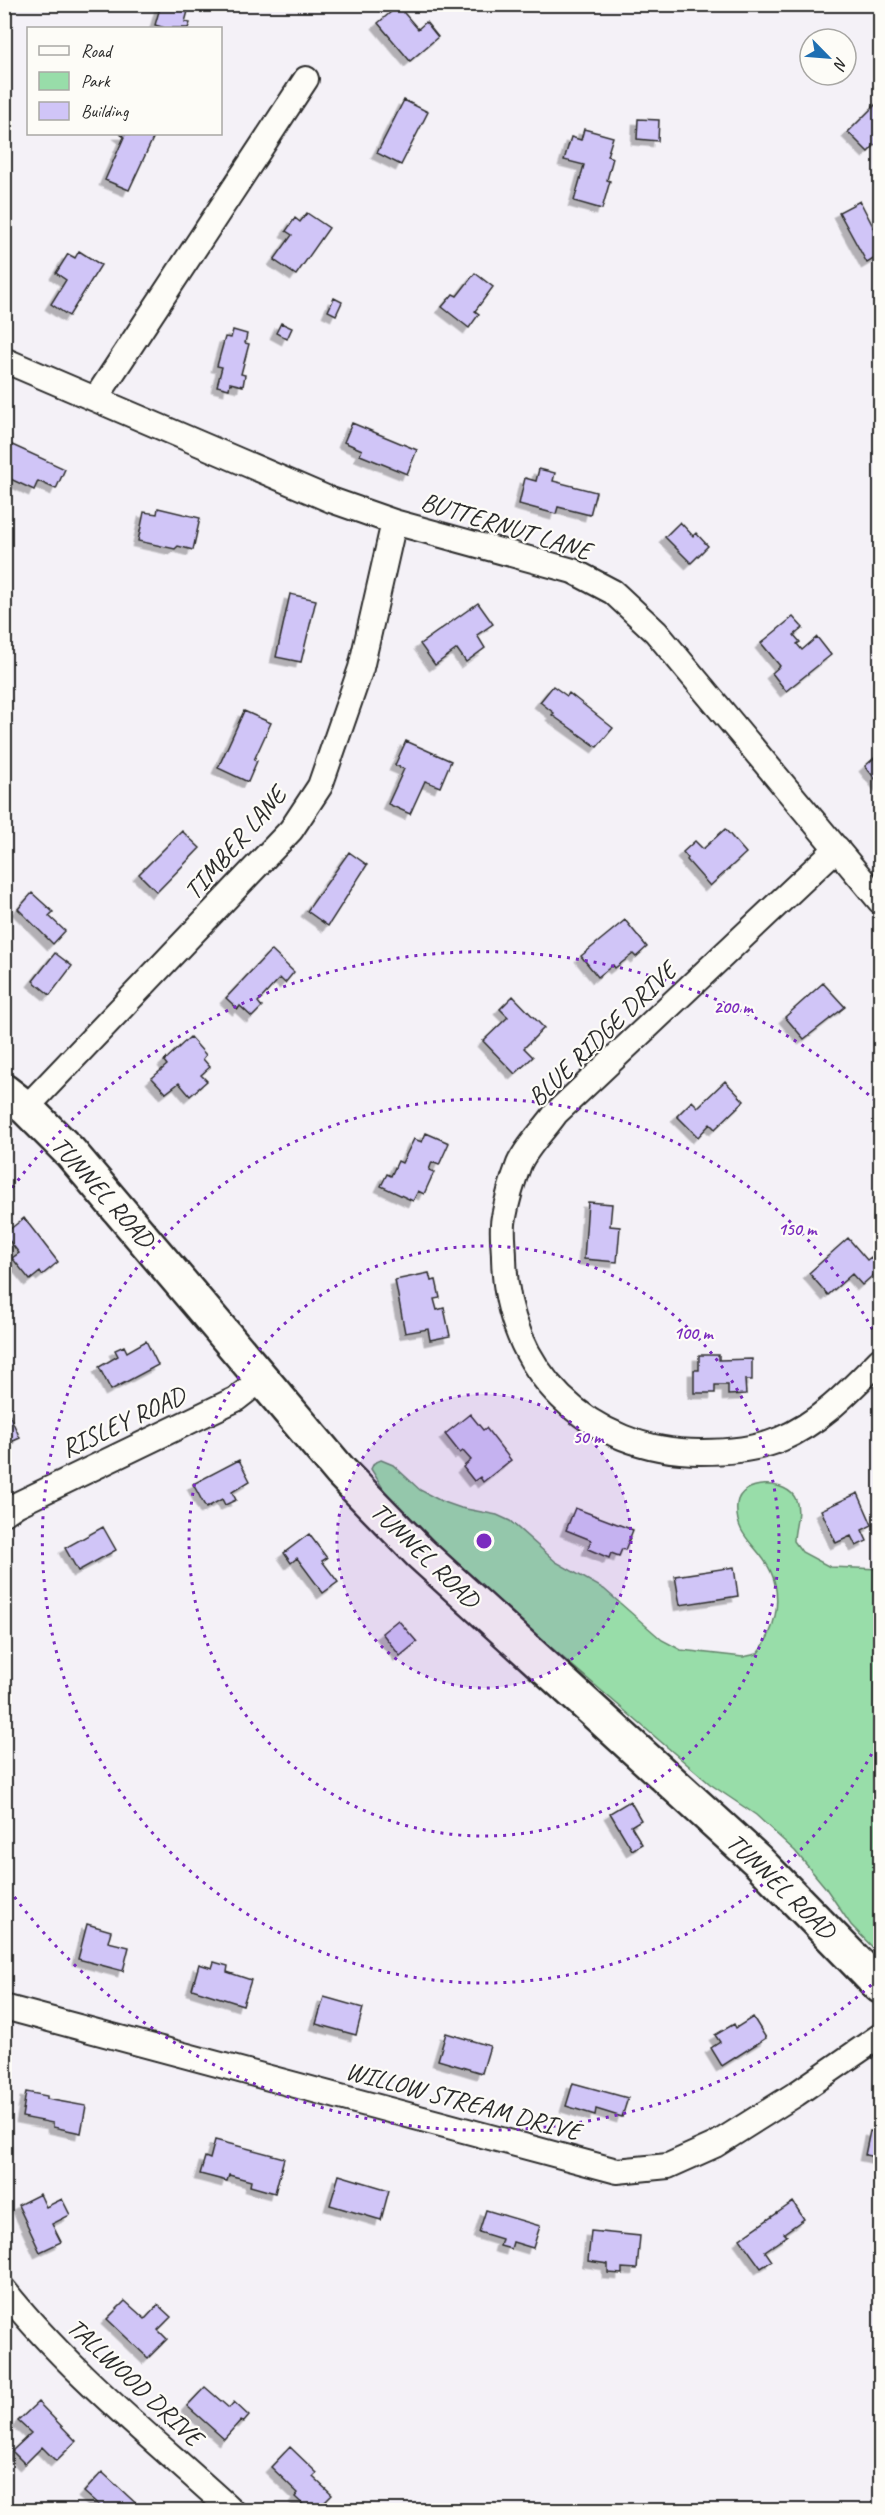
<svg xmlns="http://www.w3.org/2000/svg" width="885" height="2515" viewBox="0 0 885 2515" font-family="Caveat,sans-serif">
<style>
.green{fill:#98dda9;stroke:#62846a;stroke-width:1.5}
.building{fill:#d0c5f7;stroke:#2b2b2b;stroke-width:1.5;filter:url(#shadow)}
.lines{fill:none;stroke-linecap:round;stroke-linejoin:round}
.street-casing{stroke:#2b2b2b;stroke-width:28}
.secondary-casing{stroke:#2b2b2b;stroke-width:38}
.street{stroke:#fdfcf7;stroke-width:24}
.secondary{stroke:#fdfcf7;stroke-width:33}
.ring{fill:none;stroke:#7b2cbf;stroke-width:3;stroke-dasharray:3 6}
.labels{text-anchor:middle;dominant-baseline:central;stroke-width:4.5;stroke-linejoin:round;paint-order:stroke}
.street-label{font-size:26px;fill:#2b2b2b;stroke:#fdfcf7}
.centre{fill:#7b2cbf;stroke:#fdfcf7;stroke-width:3}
.ring-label{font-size:18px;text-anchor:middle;font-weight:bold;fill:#7b2cbf;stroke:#fdfcf7;stroke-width:4.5;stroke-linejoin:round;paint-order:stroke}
</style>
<defs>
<filter id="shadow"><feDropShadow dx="-5.5" dy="5.5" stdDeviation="0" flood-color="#0004"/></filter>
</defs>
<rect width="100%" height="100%" fill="#f4f1f7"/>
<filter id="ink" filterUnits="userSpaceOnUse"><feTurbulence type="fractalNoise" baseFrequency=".0167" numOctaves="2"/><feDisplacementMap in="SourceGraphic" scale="12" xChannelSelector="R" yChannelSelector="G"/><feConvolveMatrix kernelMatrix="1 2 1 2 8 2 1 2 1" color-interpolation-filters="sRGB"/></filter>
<g filter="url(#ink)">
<path class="green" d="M381,1460L393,1465L420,1490L441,1501L461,1508L497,1515L510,1521L556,1562L604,1589L662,1640L681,1650L743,1657L757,1654C775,1632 783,1599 771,1572C759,1545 734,1538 737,1504C740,1479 788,1479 796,1500C801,1513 794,1528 794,1541L802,1552L830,1567L880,1569V1955L851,1925L825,1887L795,1851L756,1815L710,1784L546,1643L500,1607L395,1508L371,1469L374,1463Z"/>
<path class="building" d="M161,4H190L185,22L190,23L188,28H165L155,25Z
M398,6L418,29L426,22L438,37L410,61L378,23Z
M404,100L428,112L401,165L377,153Z
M880,100V140L868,152L848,132Z
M638,119L659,120L658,141L637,139Z
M584,129L613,137L607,156L613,158L607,180L610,181L602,209L574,201L584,165L564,160L571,137L581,140Z
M120,134H155L129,190L105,180L124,137Z
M860,201L880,240V255L867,263L839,212Z
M307,213L329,228L296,275L274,260L292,235L286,231L295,218L300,222Z
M79,251L101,265L69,316L51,304L66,280L56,273L68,254L75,258Z
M475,273L493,287L475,311L479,314L469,328L442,307L453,294L457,296Z
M334,298L342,302L336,315L328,311Z
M281,323L292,328L287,339L276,333Z
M233,330L247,334L245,343L249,344L241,374L245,375L243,386L230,383L229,389L217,386L222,367L217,366L225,337L231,338Z
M352,423L417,450L407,474L360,455L362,450L344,442Z
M10,444L65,469L56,489L38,481L34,490L4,476V449L7,450Z
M539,469L555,473L553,481L596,492L590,515L558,507L556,514L519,504L525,478L536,481Z
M158,508L200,518L193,550L178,546L175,549L138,541L144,512L157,514Z
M680,522L693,536L696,533L708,546L691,563L665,537Z
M290,594L316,600L301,662L276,657Z
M478,603L493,624L477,635L485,648L466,662L457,649L435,665L420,644Z
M793,617L803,628L794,635L800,642L797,644L802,650L817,637L831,655L786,691L772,673L780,666L761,643Z
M553,686L567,696L569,693L613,728L597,747L552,715L554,713L540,702Z
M244,711L271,723L254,760L257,761L248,782L218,768Z
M406,741L451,761L440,787L425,781L410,814L388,804L404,769L395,765Z
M880,753V785L865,766Z
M725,829L746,853L710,886L687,860L688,858L683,852L695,841L703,849Z
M182,831L200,848L157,892L139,874Z
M349,852L367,865L328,926L307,911Z
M32,893L53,912L49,916L65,931L53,944L18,909Z
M625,920L647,947L636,957L633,954L615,968L613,965L598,977L581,956Z
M271,950L294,972L285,983L280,978L258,1002L262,1007L252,1017L240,1006L238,1009L226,998Z
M55,953L72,966L50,995L33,981Z
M823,983L845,1007L804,1039L785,1017Z
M513,996L544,1028L524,1048L533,1057L515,1074L483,1041L508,1017L500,1009Z
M190,1037L206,1055L203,1059L210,1067L201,1075L207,1081L190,1096L179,1083L166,1093L152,1078L167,1065L164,1061Z
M725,1081L744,1101L715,1129L710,1124L698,1137L677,1116L692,1101L698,1107Z
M426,1133L449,1143L439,1165L432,1162L429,1170L434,1172L424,1194L418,1191L413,1201L381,1186L387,1174L391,1176L398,1161L402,1163L414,1139L422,1142Z
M588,1202L612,1204L610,1226L620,1227L617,1262L584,1259Z
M24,1218L58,1262L42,1275L40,1272L30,1280L12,1258L19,1253L4,1234Z
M848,1238L867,1260L871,1257L880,1269L862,1285L852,1274L828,1295L809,1273Z
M429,1273L431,1281L436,1280L440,1298L434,1299L437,1310L444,1308L450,1336L430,1340L428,1329L405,1333L395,1280Z
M146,1341L158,1365L111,1390L99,1367L118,1356L115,1350L124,1346L127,1352Z
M699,1355H719V1360L752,1359V1380H745L746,1394L728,1395V1385H715V1393H694V1370H699Z
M9,1414L20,1438L4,1445V1416Z
M470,1414L483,1430L486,1428L511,1460L483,1482L480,1477L474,1481L463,1467L471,1460L463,1451L460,1453L445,1434Z
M239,1460L250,1481L232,1492L236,1500L225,1505L222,1499L206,1508L193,1484Z
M858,1493L872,1525L862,1530L867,1541L856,1546L851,1536L836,1543L821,1510Z
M575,1508L633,1530L625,1550L622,1549L619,1556L611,1553L609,1558L588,1549L591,1540L566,1530Z
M103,1527L116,1550L78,1571L65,1548Z
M309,1534L327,1558L322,1561L338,1582L323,1593L297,1558L291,1563L284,1553Z
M734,1567L738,1596L680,1605L675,1576Z
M398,1620L417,1642L400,1656L382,1633Z
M630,1801L641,1820L631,1826L642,1844L632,1850L610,1813Z
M87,1924L111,1931L108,1942L129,1947L123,1971L78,1959Z
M214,1962L228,1966L227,1972L251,1980L243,2005L192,1989L199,1964L212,1968Z
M324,1997L363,2008L356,2035L316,2024Z
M753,2017L766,2038L722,2066L711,2048L720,2042L715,2035L734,2024L736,2028Z
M446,2033L490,2046L482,2073L438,2060Z
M573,2083L628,2098L622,2117L596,2109L595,2115L566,2106Z
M26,2092L47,2096V2099L86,2106L81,2133L53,2127V2123L22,2117Z
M870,2131L880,2133V2158L865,2155Z
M215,2140L284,2158L275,2193L250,2186L251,2181L229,2175L227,2181L200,2174L205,2157L210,2159Z
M339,2175L389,2190L381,2220L330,2205Z
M40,2194L46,2207L62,2199L70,2215L52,2224L61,2242L40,2252L18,2205Z
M793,2202L804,2219L784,2233L787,2236L765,2251L772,2261L761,2268L740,2239Z
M486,2210L540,2226L533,2248L513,2242L511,2249L500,2246L502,2239L479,2232Z
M591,2231L640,2236L637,2269L622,2268V2274L608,2273V2264L588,2261Z
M125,2301L145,2319L158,2305L171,2317L158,2330L167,2339L148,2358L107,2319Z
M205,2387L229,2408L234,2402L249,2416L244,2422L240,2421L224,2439L187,2406Z
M38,2402L76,2441L56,2461L42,2447L25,2464L12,2451L31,2433L18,2421Z
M290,2447L317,2473L313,2477L332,2495L317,2510H309L295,2497L298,2493L271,2467Z
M102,2472L143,2510H96L100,2506L84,2492Z"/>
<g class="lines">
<g class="street-casing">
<path id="street" d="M4,360L331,500L394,522L573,571L613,592L656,632L880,901
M96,398L306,79
M837,848L556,1113C545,1129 527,1146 519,1164C513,1180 507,1200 504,1217C501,1229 504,1245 504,1258C506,1370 588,1452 701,1452C728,1452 756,1450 781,1439C821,1422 850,1390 880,1360
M26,1108L291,830L320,786L361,668L394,522
M4,1513L16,1505L236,1399L263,1378
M4,2007L617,2171L668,2166L715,2145L796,2094L880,2036
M4,2290C70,2373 154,2439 231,2510"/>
</g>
<g class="secondary-casing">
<path id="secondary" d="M4,1091L26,1108L70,1152L341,1472L420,1553L757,1860L880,1986"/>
</g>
<use href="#street" class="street"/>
<use href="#secondary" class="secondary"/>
</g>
</g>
<circle cx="484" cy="1541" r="147" fill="#7b2cbf" fill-opacity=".12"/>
<g class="ring">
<circle cx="484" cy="1541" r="147"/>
<circle cx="484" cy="1541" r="295"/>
<path d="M880 1738A442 442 0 1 1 880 1344"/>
<path d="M878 1979A589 589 0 0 1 7 1887M7 1195A589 589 0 0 1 878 1103"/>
</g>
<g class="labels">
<g class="street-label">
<text transform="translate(506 526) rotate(17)">BUTTERNUT LANE</text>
<text transform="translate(235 843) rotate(-49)">TIMBER LANE</text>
<text transform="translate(602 1034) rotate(-44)">BLUE RIDGE DRIVE</text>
<text transform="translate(103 1192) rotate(48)">TUNNEL ROAD</text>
<text transform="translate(123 1422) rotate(-25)">RISLEY ROAD</text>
<text transform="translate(425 1555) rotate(44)">TUNNEL ROAD</text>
<text transform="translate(781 1886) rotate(44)">TUNNEL ROAD</text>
<text transform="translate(463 2101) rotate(15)">WILLOW STREAM DRIVE</text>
<text transform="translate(135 2382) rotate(43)">TALLWOOD DRIVE</text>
</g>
</g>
<circle cx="484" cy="1541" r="9" class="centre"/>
<g class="ring-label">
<text x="733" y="1013">200 m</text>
<text x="797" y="1235">150 m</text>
<text x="693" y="1339">100 m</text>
<text x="588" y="1443">50 m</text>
</g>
<rect width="885" height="2515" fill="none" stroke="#fdfcf7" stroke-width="24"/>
<rect x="12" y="12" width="861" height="2491" fill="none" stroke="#2b2b2b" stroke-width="2" filter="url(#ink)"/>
<rect x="27" y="27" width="195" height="108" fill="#fdfcf7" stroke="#a9a8a5" stroke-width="1.5"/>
<rect x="39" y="46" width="30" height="9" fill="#fdfcf7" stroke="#a9a8a5" stroke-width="1.5"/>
<text x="81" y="57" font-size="18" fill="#2b2b2b">Road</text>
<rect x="39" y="72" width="30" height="18" fill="#98dda9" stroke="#a9a8a5" stroke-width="1.5"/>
<text x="81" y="87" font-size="18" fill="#2b2b2b">Park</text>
<rect x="39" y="102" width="30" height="18" fill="#d0c5f7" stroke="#a9a8a5" stroke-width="1.5"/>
<text x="81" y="117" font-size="18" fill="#2b2b2b">Building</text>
<g transform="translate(828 57) rotate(115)"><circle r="28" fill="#fdfcf7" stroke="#a9a8a5" stroke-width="1.5"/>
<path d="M0-4.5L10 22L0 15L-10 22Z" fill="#1f6fb2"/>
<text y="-9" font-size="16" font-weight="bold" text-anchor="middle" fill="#2b2b2b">N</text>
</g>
</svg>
